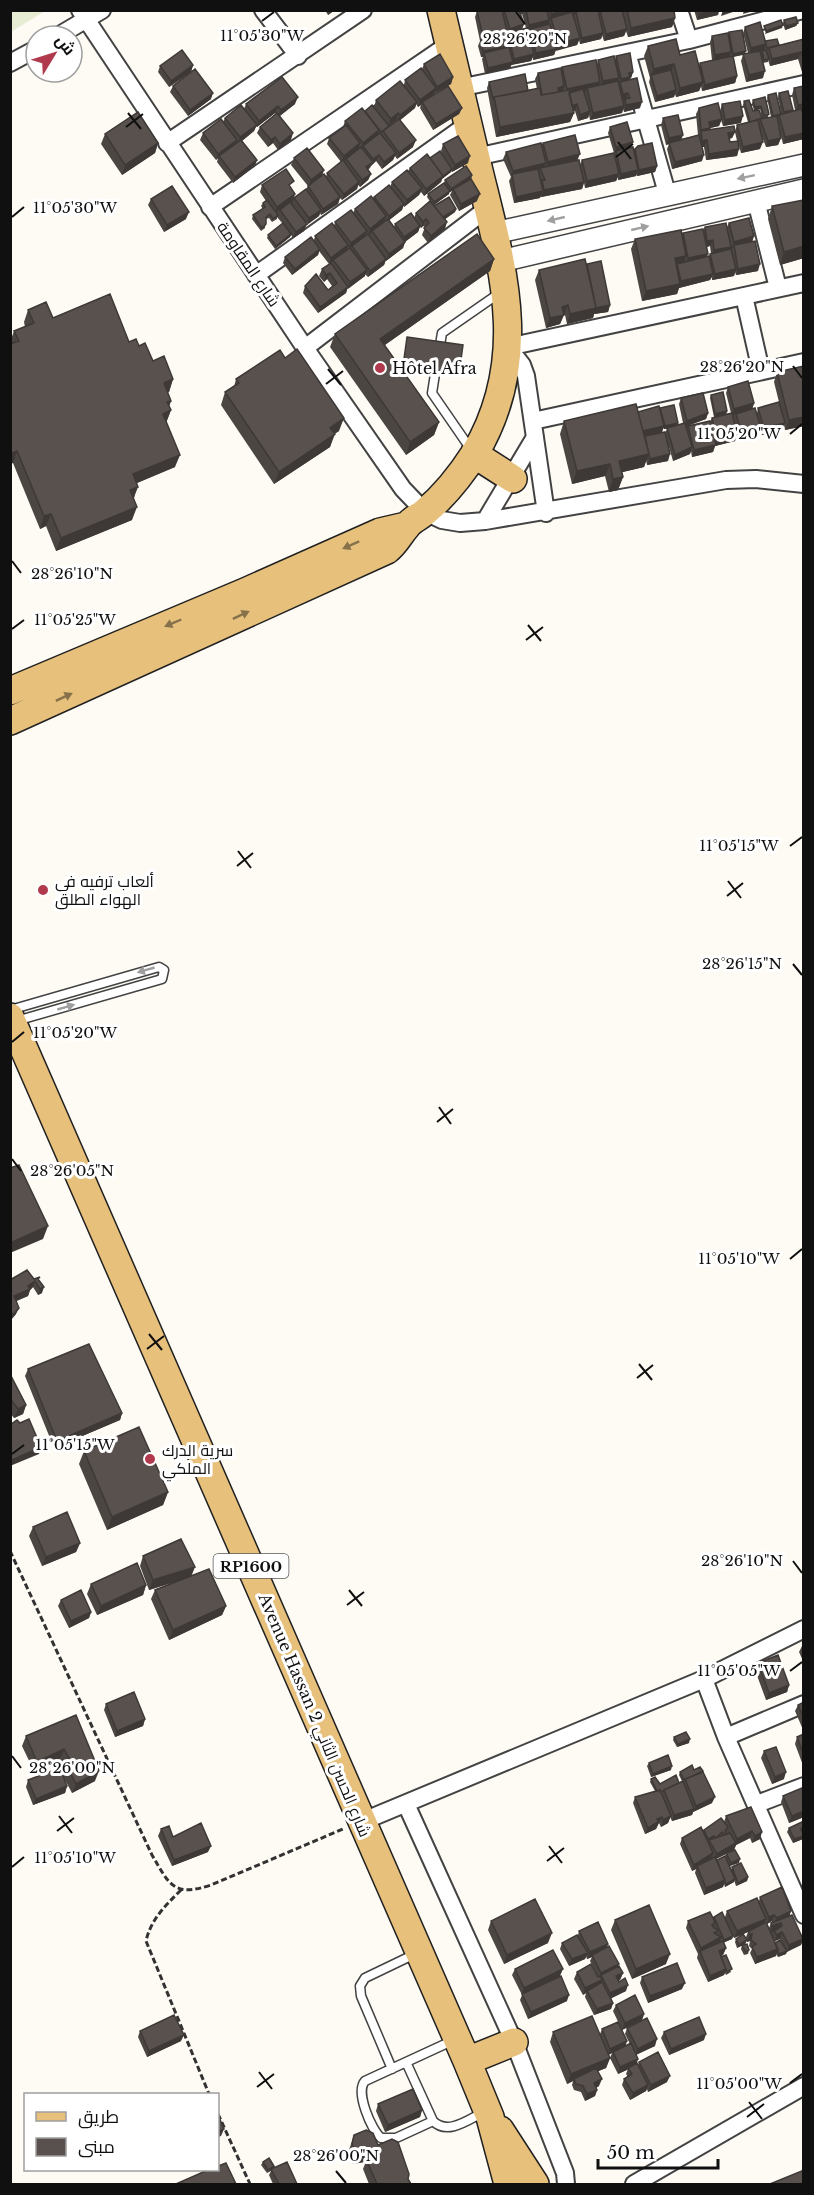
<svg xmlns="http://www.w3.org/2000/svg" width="814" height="2195" viewBox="0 0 814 2195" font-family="'Libre Baskerville',Cairo,serif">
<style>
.pitch{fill:#e7edd3}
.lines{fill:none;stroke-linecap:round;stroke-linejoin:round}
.service-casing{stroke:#434343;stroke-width:11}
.minor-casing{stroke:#434343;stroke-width:20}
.tertiary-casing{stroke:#434343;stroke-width:24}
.primary-casing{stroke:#212121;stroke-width:30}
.path{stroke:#323232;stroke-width:3;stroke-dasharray:6 3;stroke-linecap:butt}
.service{stroke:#fff;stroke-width:8}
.minor{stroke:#fff;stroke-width:16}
.tertiary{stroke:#fff;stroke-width:21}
.primary{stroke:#e7c07c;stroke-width:27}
.wall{fill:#4c4643;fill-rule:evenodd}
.shaded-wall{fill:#3e3937}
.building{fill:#58514e;stroke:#3e3937;stroke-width:1.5}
.oneway{fill:#9f9f9f}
.oneway2{fill:#86714b}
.ticks{fill:none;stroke:#101010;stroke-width:2}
.poi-dot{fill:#b0394d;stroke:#fff;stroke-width:2}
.labels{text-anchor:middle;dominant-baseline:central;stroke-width:6;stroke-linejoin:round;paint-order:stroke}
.shield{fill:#fff;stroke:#585858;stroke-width:1.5}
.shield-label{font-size:15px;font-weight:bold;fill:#101010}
.street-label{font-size:16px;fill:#101010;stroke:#fff}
.poi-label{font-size:16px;fill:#101010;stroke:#fff;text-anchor:start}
.ticks-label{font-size:15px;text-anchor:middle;fill:#101010;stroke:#fff;stroke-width:6;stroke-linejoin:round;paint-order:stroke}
</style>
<rect width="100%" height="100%" fill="#fefbf5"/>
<path class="pitch" d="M11,10H45V11L11,32Z"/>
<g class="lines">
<g class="service-casing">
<path id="service" d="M440,345L442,333L501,292
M435,374L432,393L472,451
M10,1010L159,967L164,970L162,979L16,1021
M406,2062L433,2121C448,2136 469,2119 484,2112
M392,2069L361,1996L360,1986L365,1978L415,1954
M433,2121L396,2138H381C371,2129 355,2092 365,2081L454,2040"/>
</g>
<g class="minor-casing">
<path id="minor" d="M80,10L305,348L403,489L425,512L442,520L460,523L485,521L726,480L756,479L804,484
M263,10L298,56
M679,10L689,40
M58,36L102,10
M627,53L667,193
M10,63L36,49
M459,88L689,40L803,10
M167,143L363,10
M476,157L804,84
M756,201L778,288
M210,207L449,44
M256,275L468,124
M744,296L761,371
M305,348L488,208
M533,421L804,362
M546,513L526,376L522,365L508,347L804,283
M485,521L535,437
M704,1679L726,1737L804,1915
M726,1737L804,1704
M406,1804L514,2042L565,2173L566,2184
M757,1804L804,1786
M361,1822L704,1679L804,1629
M634,2184L804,2086"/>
</g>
<g class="tertiary-casing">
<path id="tertiary" d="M494,233L804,165
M501,261L804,190"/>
</g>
<g class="primary-casing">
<path id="primary" d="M474,454L513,479
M10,691L245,592L380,532L406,526
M10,721L387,550C396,543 399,535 407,526C411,520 419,517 425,512C444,496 461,475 475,453C530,360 504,272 480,175C467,120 454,65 441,10
M10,1017L467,2061L490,2117L508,2184
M467,2061L514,2042
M500,2130L535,2184"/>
</g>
<path class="path" d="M10,1551L152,1855C170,1886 174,1897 211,1885L343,1829
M181,1890C166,1905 151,1919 146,1941L209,2094
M218,2114L250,2184"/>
<use href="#service" class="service"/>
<use href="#minor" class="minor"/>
<use href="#tertiary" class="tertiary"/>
<use href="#primary" class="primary"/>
</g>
<path class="wall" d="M325,10H335L328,15Z
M674,10L675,18L672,27L628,37L626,31L624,36L604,41L602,35L601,39L580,44L579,40L577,45L556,50L554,55L533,60V57L531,61L511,65L510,68L485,74L482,59L483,57H481L478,46L480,41L475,17L477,11ZM521,14H522L526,28L522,29L524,24Z
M694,10H719L718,15L697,20Z
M784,20L798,23L796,26L785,30L783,23Z
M745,27L766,41L779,45L804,39V71L802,72L798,59L770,66L768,60V62L763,63V78L746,82L741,61L743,55L733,57L737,76L735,83L702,91L701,86L699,91L676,97L675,94L674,97L655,102L649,82L650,78L644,56L648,46L680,55L699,66L700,63L712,60L710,42L712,36L728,35L729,32L745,54L748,53L743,33Z
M616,56L633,72L631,78L629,80L640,108L624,112L623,109L622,113L590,120L589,115L588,118L578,121L575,111H573L574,113L570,122L496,137L487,88L489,82L528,91L537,89L535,79L538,73L561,70L562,67L597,64L598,60H615Z
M424,64L453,77L451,84L435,93L434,94L462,108L459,114L433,130L420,108L421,105L418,107L416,104L415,108L400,120L413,147L397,159L395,156L393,160L382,169L376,161L371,166L370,168L368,170L371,174L368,180L360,187L358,185L357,189L342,200L340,198L338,204L321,215L320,213L319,216L306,224L304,231L293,238L291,235L290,237L275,249L267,238L268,235L283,224L277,217V219L272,222L269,218L266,219L265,228L261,231L252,219L253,215L263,209L261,206L263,203L266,201L260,192L262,185L292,188H291L294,198L306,189L308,186L291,165L294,158L322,176L326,177L327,173L341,162L327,144L329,138L343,127L345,121L374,107L376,100L404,85L405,80L422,69Z
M193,65L191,72L169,87L158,72L160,66Z
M173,86L211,99L188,116L170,92Z
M804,86V110H802L803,115L804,114V139L783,144L780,132L781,138L778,145L766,147L761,134L760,149L741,153L739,146L737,156L706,160L704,147H702V161L672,169L667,149L669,144L666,145L661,125L663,118L681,139L698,135L696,114L699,108L720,111L722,104L741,123L723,126L721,120L719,126L710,128L709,130L735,131L737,125L748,122L743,105L744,101L753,111L762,118L760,109L754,111L752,103L753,100L765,97L769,114L768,117H771L767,98L768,95L781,114L778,96L779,93L793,110L792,111L795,110L792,95L794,88ZM735,132L737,141L730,142L729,139L732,138Z
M246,104H295L280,116L291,140L278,150L273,143L268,147L257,133L260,127L276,114L275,113L257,127L256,126L254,131L242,141L255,166L233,183L217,162L218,158L216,160L200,140L203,133L223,122L225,118L244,109Z
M610,127L633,142L631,148L634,152L635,149L657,166L655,172L637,176V174L636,176L618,180V177L616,181L585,188L584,183L582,189L541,197V195L540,198L514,203L509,181L511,177L503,159L506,152L541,146L543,143L578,160L580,165L582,160L614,155L615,153H614L608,133Z
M105,134L158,143L155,153L122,175L101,144Z
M443,144L468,163L452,172V171L451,172L442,179L441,182L424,196L421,192L419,195L404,207L403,205L402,210L389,220L394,227L395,224L414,218L416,213L431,203L427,197L428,194L444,183L445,180L472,175L471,179L466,182L477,201L459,211L450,195L452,191L449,192V194L433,205L434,206L456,209L455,212L445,219V229L428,243L422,235L425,227L423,226L421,228L420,227L418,232L405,242L403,248L386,261V260L384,265L368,277L365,274V276L347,289L346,293L318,313L303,293L305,286L328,290L332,286L327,279L324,282L319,276L322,269L329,264L319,251L318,255L292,275L283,263L285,257L314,240L315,236L334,226L335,222L353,213L355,209L373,199L374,197L390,187L392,182L408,171L410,168L430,158L445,159L441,151Z
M151,199L186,219L164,232L148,205Z
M804,200V258L780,265L768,219L772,206Z
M729,223L752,242L758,271L736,275L735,272L734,276L712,280V277L710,280L679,288L677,294L642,301L631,249L635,239L682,236L683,233L703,231L705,227H727ZM710,246L711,254H710L709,258L707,257V247Z
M494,259L490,271L385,345L439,422L434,435L406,455L330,347L335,334Z
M586,265L610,305L608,312L594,314L593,318L567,324L565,315H564L560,324L546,328L535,280L539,270Z
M28,310L139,346L153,361L173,379L169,392H167L171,401L169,406L171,410L166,423L175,467L136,483L134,499L132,520L56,551L46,526L40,529L13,463L10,464V342L14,331L25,327L24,322Z
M285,358L339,431L334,434L330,447L274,484L221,405L225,392L234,387L236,379Z
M777,372L804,426L785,430L784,425L782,429L762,435L760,430L759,435L740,440L737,431L735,441L715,446L713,452L692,457L691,451L690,454L673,461L669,447L668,461L647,465L646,460L644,467L622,472L623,477L618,490L609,492L605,476L572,484L560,434L564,421L660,410V408L678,425L683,423L679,404L681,398L708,413L706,419L690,425L710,422L712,418L722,415L714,417L710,398L711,395L727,411L726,414L731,413L726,393L728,387L754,403L752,409L757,413L758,408L779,402L774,382ZM663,428L664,429H667L665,433L662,432Z
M34,1279L39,1280L42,1293L38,1295L33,1287L30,1290L28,1296L16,1301V1314L10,1321V1280Z
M28,1369L122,1413L120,1420L54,1448L25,1376Z
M10,1373L26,1405L23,1414L14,1418L10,1413Z
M84,1451L168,1492L163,1505L107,1530L79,1464Z
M33,1527L80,1543L76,1552L42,1566L29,1536Z
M143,1556L191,1576L226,1606L222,1615L169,1640L151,1599L155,1590L177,1581L149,1590L140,1566Z
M91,1584L146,1585L143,1595L97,1615L87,1594Z
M61,1600L91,1612L89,1618L69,1628L58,1606Z
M804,1645V1663L799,1652L802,1646Z
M758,1663L789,1685L787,1692L766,1700L755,1670Z
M804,1702V1732L795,1711L798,1705Z
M106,1704L145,1719L143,1726L115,1737L104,1710Z
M76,1715L95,1781L72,1793L63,1776L67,1786L65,1793L33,1805L26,1787L28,1780L61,1772L64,1765L60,1759L34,1771L22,1746L26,1736Z
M804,1734V1768L795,1744L797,1737Z
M674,1737L689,1743L677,1747L673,1740Z
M764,1751L784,1779L772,1784L761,1758Z
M649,1763L671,1770L651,1777L647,1766Z
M694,1770L702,1772L712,1803L693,1812L692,1815L672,1821L670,1817L668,1823L661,1827L659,1823L658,1824L656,1829L645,1834L633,1803L635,1797L655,1791L650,1782L651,1779L660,1784L679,1783L682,1781L679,1775L680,1772Z
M804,1792V1817L789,1823L781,1802L783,1796Z
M751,1807L760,1839L752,1843L750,1838L736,1845L734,1850L739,1863L730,1866L731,1870L732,1867L748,1877L747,1881L736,1886L734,1880V1882L725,1887L724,1884L723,1887L704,1895L695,1873L696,1869L692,1871L680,1844L682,1838L703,1832L704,1830L724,1822L726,1816ZM726,1854L725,1856L717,1861L716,1859Z
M804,1821V1830L802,1831L804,1833L803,1839L793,1843L787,1832L789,1828Z
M161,1829L173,1837L208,1852L172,1866L158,1836Z
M760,1897L791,1911L789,1916L803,1939L801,1945L787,1951L786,1954L778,1957L776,1954V1956L755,1964L750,1953L752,1949L749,1946L750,1941L747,1942L746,1937L748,1932L734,1938L733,1936L732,1939L723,1943L726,1948L723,1955L721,1956L731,1972L726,1975L725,1973L724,1975L708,1982L697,1958L698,1954L686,1928L688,1921L713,1918L714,1917H725L727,1911L759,1901ZM765,1921L767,1924L772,1921V1922L771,1923L769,1928L765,1923ZM780,1939L782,1943H775V1941Z
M615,1920L666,1964L632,1979L611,1930Z
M491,1921L548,1943L504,1964L488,1930Z
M579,1931L608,1944L606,1948L618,1967L623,1973L620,1980L618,1981L626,1991L611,1998L613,2003L611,2009L594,2015L585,1997L586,1993L583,1995L574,1979L577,1972L598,1977L590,1961L592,1957L587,1959L586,1956L585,1959L569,1966L560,1949L562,1943L578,1935Z
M736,1939L747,1940L745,1944L737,1948L735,1942Z
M742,1945L749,1950L748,1954L744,1955L741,1949Z
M515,1969L560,1976L538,1987L567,2001L528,2019L520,2000L522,1995L512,1975Z
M642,1977L682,1989L648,2003L640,1983Z
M616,2005L644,2014L642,2020L622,2030L613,2011Z
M627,2028L655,2046L636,2055L638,2059L636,2063L638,2065L639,2062L667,2082L648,2092L647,2089L646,2091L630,2100L622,2085L624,2079L628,2077L626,2074L628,2069L618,2074L610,2058L612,2053L608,2055L610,2058L606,2068L598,2071L599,2086L596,2088L597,2090L595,2096L585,2101L581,2092L574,2090L572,2085L573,2081L567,2084L550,2042L553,2032L600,2034L602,2029L625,2046L630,2044L625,2034Z
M140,2031L181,2041L147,2057L138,2037Z
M664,2032L704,2040L669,2055L661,2038Z
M378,2104L422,2110L420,2117L385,2132L376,2111Z
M354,2135L378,2145L408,2179L411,2184H369L363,2169L365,2164L364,2162L353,2164L348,2153Z
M263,2162L274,2167L297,2184H273L269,2175L271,2171L267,2173L261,2165Z"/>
<path class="shaded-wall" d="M330,10H335L328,15Z
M567,10H571L569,16L551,18L547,26L530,29L529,31H527L529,25L549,20L551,14Z
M574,10H594L576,12L575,15L573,16Z
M713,10H719L718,15L697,20L699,14Z
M723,10H739L721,16Z
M744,10H757L743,14Z
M675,18L672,27L628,37L631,28Z
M798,23L796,26L785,30L786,26Z
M524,24L521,31L508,35L510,29Z
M783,25L782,28L765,34L766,31Z
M627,29L624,36L604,41L606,34Z
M507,31L505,37L481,43L483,36Z
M603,33L601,39L580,44L582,38Z
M580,38L577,45L556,51L558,44Z
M766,44L764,50L749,55L751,48Z
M508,46L506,53H484L483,57H481L483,51Z
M556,49L554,55L533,60L536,53Z
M746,51L745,54L732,57L733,54Z
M731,52L729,58L713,61L715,55Z
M801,52L798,59L770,66L772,59Z
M534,54L531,61L511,65L514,59Z
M513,62L510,68L485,74L488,68Z
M674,64L670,74L651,75L654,69Z
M193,65L191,72L169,87L171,81Z
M765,71L763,78L746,82L749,75Z
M633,72L631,78L629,79L628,83L620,82L619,85L621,79L629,73Z
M737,76L735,83L702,91L705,85Z
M453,77L451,84L435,93L437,87Z
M619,78L616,84L600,88L603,81Z
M600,82L598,88H587L586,91L565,95L567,89Z
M703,82L699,91L676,97L680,88Z
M564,86L562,93L558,94V88Z
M436,88L434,95L422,102L421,105L418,107L420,100Z
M676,90L674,97L655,102L657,96Z
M213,93L211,99L188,116L190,110Z
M628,93L626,99L620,101L623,94Z
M298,97L295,104L278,117L281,110Z
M417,102L415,108L398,122L400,115Z
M642,102L640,108L624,112L626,105Z
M577,104L575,111L570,112L572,106Z
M804,104V110L796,112L798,105Z
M278,106L275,113L257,127L259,121Z
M624,106L622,113L590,120L593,113Z
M761,106L760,109L754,111L755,107Z
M462,108L459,114L433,130L436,124Z
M590,111L588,118L578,121L580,115Z
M398,113L396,120L389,125L391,119Z
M574,113L570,122L496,137L500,127Z
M743,116L741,123L723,126L725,120Z
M722,119L719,126L706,129L709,122Z
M257,125L254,131L238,144L240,137Z
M379,130L377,137L360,150L363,143Z
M735,132L732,138L726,139L728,133Z
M293,133L291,140L278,150L280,144Z
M804,133V139L783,144L785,137Z
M683,135L681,141L669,143V144L666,145L669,138Z
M275,137L273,143L268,147L271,140Z
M781,138L778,145L766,147L768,141Z
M237,140L234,146L219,156L218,158L216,160L218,154Z
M416,140L413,147L397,159L399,153Z
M707,140L704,147H700L702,141Z
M633,142L630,149L616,151L614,153L616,147Z
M763,142L760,149L741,153L743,147Z
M158,143L155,153L122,175L125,165Z
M360,143L358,150L341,163L344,156Z
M739,149L737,156L706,160L709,154Z
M396,153L393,160L382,169L384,162Z
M580,154L577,161L546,169L548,162Z
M379,155L376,161L363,173L366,167Z
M704,155L702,161L672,169L675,162Z
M470,156L468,163L452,172L455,165Z
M257,160L255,166L233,183L235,177Z
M546,163L543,169L540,168L539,170L512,177V175L513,171Z
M657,166L655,172L637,176L639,170Z
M452,169L451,172L442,179L441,182L424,196L426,189Z
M324,170L322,176L308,187L311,180Z
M638,170L636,176L618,180L621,174Z
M371,174L368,180L360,187L362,180Z
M619,174L616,181L585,188L587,181Z
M472,175L471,179L453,190V189L452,191L449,192L451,189Z
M359,182L357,189L342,200L344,194Z
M584,182L582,189L541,197L544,190Z
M422,188L419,195L404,207L407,200Z
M450,191L449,194L433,206L434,202Z
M543,191L540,198L514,203L516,197Z
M295,194L293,201L275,213L277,207Z
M480,194L477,201L459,211L461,204Z
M340,197L338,204L321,215L323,209Z
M404,204L402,210L387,222L389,216Z
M456,209L455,212L441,222L442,218Z
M321,210L319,216L307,225L309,218Z
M189,212L186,219L164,232L167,225Z
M386,216L384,223L368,235L370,229Z
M426,219L423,226L421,228L423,222Z
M447,222L445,229L428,243L431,236Z
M307,224L304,231L293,238L296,232Z
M420,226L418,232L402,244L404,237Z
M367,231L364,237L348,249L351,243Z
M291,234L290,237L275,249L276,246Z
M754,236L752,243L734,245L733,248H731L734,242Z
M713,240L710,246L705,247L707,241Z
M405,242L403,248L386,261L389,254Z
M348,245L346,251L329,264L331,258Z
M804,246V258L780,265L784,252Z
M731,247L729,254L712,257L714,250Z
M320,249L318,255L292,275L295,269Z
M708,254L705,260L686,264L688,258Z
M686,256L683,266L671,268L675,258Z
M386,259L384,265L368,277L370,271Z
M494,259L490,271L376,351L380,339Z
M760,264L758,271L736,275L738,269Z
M736,269L734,276L712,280L715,274Z
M367,270L365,276L348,289L350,282Z
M330,273L327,279L324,282L326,275Z
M713,274L710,280L679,288L677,294L642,301L646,291L680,284L681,281Z
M348,287L346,293L318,313L320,307Z
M568,305L560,324L546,328L550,318L562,307Z
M610,305L608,312L594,314L593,318L567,324L570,314Z
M403,366L459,374L458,377L401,369Z
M173,379L169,392L159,396L164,383Z
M171,401L167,412L171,410L166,423L158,426L167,402Z
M754,403L752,410L732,415L734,409Z
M727,411L726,415L714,417L715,414Z
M708,413L706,419L684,427L687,421Z
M804,417V426L785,430L789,420Z
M344,418L339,431L325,440L330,428Z
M439,422L434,435L406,455L410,442Z
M678,423L677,426L664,429L665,426Z
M785,423L782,429L762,435L764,428Z
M664,426L662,432L641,438L643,431Z
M761,428L759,435L740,440L742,434Z
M335,434L330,447L274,484L279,472Z
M737,434L735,441L715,446L713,452L692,457L694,450L715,445L717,439Z
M692,447L690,454L673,461L675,455Z
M17,451L13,463L10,464V454Z
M649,454L644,467L615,474L619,461Z
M670,454L668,461L647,465L650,459Z
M180,455L175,467L128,487L133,474Z
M610,464L605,476L572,484L577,471Z
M623,477L618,490L609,492L613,479Z
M138,487L133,500L130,490Z
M137,507L132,520L56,551L61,538Z
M51,514L46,526L40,529L44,516Z
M48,1226L43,1239L10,1253V1243Z
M35,1281L33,1287L30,1290L28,1296L12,1303L14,1296Z
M44,1287L42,1293L38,1295L40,1289Z
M19,1308L16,1314L10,1321L13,1315Z
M26,1405L23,1414L14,1418L18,1409Z
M122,1413L120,1420L54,1448L57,1441Z
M41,1447L39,1454L10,1466L12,1460Z
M168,1492L163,1505L107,1530L112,1517Z
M80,1543L76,1552L42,1566L46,1557Z
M195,1567L191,1577L149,1590L153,1580Z
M146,1585L143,1595L97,1615L101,1606Z
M226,1606L222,1615L169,1640L173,1630Z
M91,1612L89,1618L69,1628L71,1621Z
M789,1685L787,1692L766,1700L769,1693Z
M145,1719L143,1726L115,1737L117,1731Z
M690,1739L689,1743L677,1747L678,1744Z
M64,1749L60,1759L34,1771L37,1762Z
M672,1766L671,1770L651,1777L653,1774Z
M99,1771L95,1781L72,1793L76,1784Z
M786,1772L784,1779L772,1784L775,1777Z
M67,1786L65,1793L33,1805L36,1799Z
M715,1797L712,1803L693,1812L696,1806Z
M694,1809L692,1815L672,1821L674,1815Z
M804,1811V1817L789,1823L792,1816Z
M671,1816L668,1823L661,1827L663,1820Z
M662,1817L656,1829L645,1834L648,1828L657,1819Z
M752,1831L750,1838L736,1845L734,1850L714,1860L717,1854L735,1844L737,1839Z
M762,1832L760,1839L752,1843L755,1836Z
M804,1836L803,1839L793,1843L794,1839Z
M211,1846L208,1852L172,1866L174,1860Z
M713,1853L711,1859L697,1866L696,1869L692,1871L694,1865Z
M740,1859L739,1863L729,1866L731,1863Z
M748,1877L747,1881L736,1886L738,1883Z
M735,1879L734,1882L725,1887L726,1884Z
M725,1880L723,1887L704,1895L706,1888Z
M791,1911L789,1917L774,1925L777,1918Z
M774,1915L772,1921L767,1924L769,1917Z
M766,1919L764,1925L734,1938L737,1931Z
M781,1923L779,1929L770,1933L772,1926Z
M782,1932L780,1939L775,1941L777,1935Z
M552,1933L548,1943L504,1964L507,1955Z
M752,1934L750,1941L747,1942L750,1935Z
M733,1936L732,1939L722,1943L724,1940Z
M721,1937L719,1944L700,1951L698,1954L701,1948Z
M803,1939L801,1945L787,1952L789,1945Z
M747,1940L745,1944L737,1948L739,1945Z
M608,1944L606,1950L592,1955V1957L587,1959L590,1952Z
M726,1948L723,1955L716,1958L719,1951Z
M778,1949L776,1956L755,1964L757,1957Z
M787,1951L786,1954L778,1957L779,1954Z
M588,1953L585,1959L569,1966L572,1959Z
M670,1954L666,1964L632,1979L636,1969Z
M619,1964L616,1971L601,1975L599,1980L601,1973Z
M563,1969L560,1976L522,1995L524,1988Z
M726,1969L724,1975L708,1982L710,1976Z
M623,1973L620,1980L614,1983L616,1976Z
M602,1980L600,1986L587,1991L586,1993L583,1995L585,1988Z
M685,1983L682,1989L648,2003L650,1996Z
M628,1985L626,1991L608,2000L610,1993Z
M569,1995L567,2001L528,2019L531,2012Z
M613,2003L611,2009L594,2015L597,2009Z
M644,2014L642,2020L622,2030L625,2023Z
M706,2034L704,2040L669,2055L671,2049Z
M184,2035L181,2041L147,2057L149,2051Z
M657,2039L655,2046L635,2055L638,2049Z
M627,2041L625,2048L613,2052L612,2053L608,2055L610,2049Z
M610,2058L606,2068L575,2081L574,2079L573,2081L567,2084L571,2074Z
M638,2059L636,2066L618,2074L620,2067Z
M670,2076L667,2082L648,2092L651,2085Z
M602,2079L599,2086L591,2090L594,2083Z
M648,2085L646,2091L630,2100L633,2093Z
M597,2090L595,2096L585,2101L587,2094Z
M422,2110L420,2117L385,2132L388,2125Z
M224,2129L221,2136L218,2137V2132Z
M368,2153L364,2162L353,2164L357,2154Z"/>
<path class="building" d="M502,10L507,31L483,36L477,11Z
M504,10H519L524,24L510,29Z
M526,10H547L549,20L529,25Z
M550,10H567L551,14Z
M584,10H598L603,33L582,38L576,12Z
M600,10H622L627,29L606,34Z
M627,10H674L675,18L631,28Z
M698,10H713L699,14Z
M572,12L580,38L558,44L551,18Z
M796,17L798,23L786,26L784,20Z
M781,20L783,25L766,31L764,26Z
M760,22L766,44L751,48L745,27Z
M550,24L556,49L536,53L530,29Z
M527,28L534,54L514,59L508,33Z
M742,30L746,51L733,54L729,32Z
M728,33L731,52L715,55L712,36Z
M506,35L508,46L483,51L481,39Z
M676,39L680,55L695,51L703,82L680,88L674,64L654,69L648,46Z
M777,39L779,45L767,48L765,41Z
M804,39V63L801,52L772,59L769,48Z
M509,47L513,62L488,68L484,53Z
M182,50L193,65L171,81L160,66Z
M766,50L769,59L764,60L762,51Z
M760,51L765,71L749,75L743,54Z
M630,53L633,72L629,73L630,77L621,79L616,56Z
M440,54L453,77L437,87L424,64Z
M614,56L619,78L603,81L598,60Z
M733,56L737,76L705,85L700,63Z
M596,60L600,82L567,89L562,67Z
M421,68L436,88L420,100L405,80Z
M561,68L564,86L558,88L559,92L542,95L538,73Z
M195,69L213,93L190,110L173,86Z
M671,70L676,90L657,96L651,75Z
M525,74L528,91L494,97V99H493L489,82Z
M282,77L298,97L281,110L278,106L259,121L246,104Z
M637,78L642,102L626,105L625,99L630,98L628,93L623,94L620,82Z
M400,81L417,102L400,115L398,113L391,119L376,100Z
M618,81L624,106L593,113L587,88Z
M448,86L462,108L436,124L422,102Z
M804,86V104L798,105L794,88Z
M540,88L541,95L569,90L574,113L500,127L494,97Z
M583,89L590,111L580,115L577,104L572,106L569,93Z
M788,91L793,110L784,112L779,93Z
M776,93L781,114L773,116L768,95Z
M765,97L769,114L764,116L761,106L755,107L753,100Z
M749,100L753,111L759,110L762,118L750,122L744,101Z
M740,101L743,116L725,120L722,104Z
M718,103L722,119L709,122L710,128L701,130L699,108Z
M241,105L257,125L240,137L225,118Z
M372,105L389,126L381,132L365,111Z
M362,108L379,130L363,143L345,121Z
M801,109L804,116V133L785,137L779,115Z
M138,112L158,143L125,165L105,134Z
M277,113L293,133L280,144L275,137L271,140L260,127Z
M678,115L683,135L669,138L663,118Z
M777,116L781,138L768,141L760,119Z
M221,119L237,140L218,154L203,133Z
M399,119L416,140L399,153L383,131Z
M758,120L763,142L743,147L737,125Z
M627,122L633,142L616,147L610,127Z
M346,125L360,143L344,156L329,138Z
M734,126L735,132L728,133L730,142L738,141L739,149L709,154L707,140L702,141L701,131Z
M380,133L396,153L384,162L379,155L373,159L363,146Z
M575,135L580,154L548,162L543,143Z
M699,135L704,155L675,162L669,143Z
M458,136L470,156L455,165L443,144Z
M241,140L257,160L235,177L219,156Z
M541,143L546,163L513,171L506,152Z
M652,143L657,166L639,170L635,149L638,146Z
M361,147L373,162L366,167L371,174L362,180L346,159Z
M633,147L638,170L621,174L616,151Z
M307,148L324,170L311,180L294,158Z
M440,151L452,169L443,176L430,158Z
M614,153L619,174L587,181L582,160Z
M427,154L443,176L426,189L410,168Z
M343,160L359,182L344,194L327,173Z
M579,160L584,182L544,190L542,180H545L540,168Z
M466,166L472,175L451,189L445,180Z
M286,169L294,181L289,185L295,194L277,207L262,185Z
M538,169L543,191L516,197L512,174Z
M407,170L422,188L407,200L392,182Z
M324,174L340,197L323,209L308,186Z
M471,179L480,194L461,204L453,189Z
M444,183L450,191L434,202L428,194Z
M389,185L404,204L389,216L374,197Z
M172,186L189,212L167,225L151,199Z
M306,189L321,210L309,218L294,198Z
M371,196L386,216L370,229L355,209Z
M449,197L456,209L443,217L434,206Z
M267,200L278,215L273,219L270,214L266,217V224L262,228L253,215L265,207L263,203Z
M804,200V246L784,252L772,206Z
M430,201L447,222L431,236L424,228L429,223L426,219L423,222L416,213Z
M290,202L307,224L296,232L280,210Z
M351,210L367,231L351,243L335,222Z
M411,213L420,226L404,237L395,224Z
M749,218L754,236L734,242L729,223Z
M388,219L405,242L389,254L372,231Z
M283,223L291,234L276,246L268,235Z
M332,223L348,245L331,258L315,236Z
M726,223L731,247L714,250L713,240L707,241L705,227Z
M703,229L708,254L688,258L683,233Z
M681,230L686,256L675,258L680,284L646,291L635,239Z
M368,234L386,259L370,271L352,246Z
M477,234L494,259L380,339L439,422L410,442L335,334Z
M311,237L320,249L295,269L285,257Z
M755,241L760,264L738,269L734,245Z
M350,248L367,270L350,282L333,260Z
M731,249L736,269L715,274L710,254Z
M709,256L713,274L681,281L677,264Z
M585,259L596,308L570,314L568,305L562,307L564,315L550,318L539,270Z
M601,261L610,305L596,308L587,264Z
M331,263L348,287L320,307L305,286L316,274L328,290L337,283L330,273L326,275L322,269Z
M110,294L129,342L136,339L139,346L145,343L153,361L164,356L173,379L164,383L171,401L167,402L171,410L163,414L180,455L133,474L138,487L130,490L137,507L61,538L51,514L44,516L17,451L10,454V344L19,341L14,331L34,323L28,310L46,302L53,318Z
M407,337L463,345L459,374L403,366Z
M297,349L344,418L330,428L335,434L279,472L225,392L239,383L236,379L280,350L285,358Z
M804,366V417L789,420L777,372Z
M748,381L754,403L734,409L728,387Z
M723,392L727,411L715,414L711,395Z
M703,393L708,413L687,421L681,398Z
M779,402L785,423L764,428L758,408Z
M636,404L649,454L619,461L623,477L613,479L610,464L577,471L564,421Z
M674,405L678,423L665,426L660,408Z
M659,406L664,426L643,431L638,412Z
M755,408L761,428L742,434L736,414Z
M732,413L737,434L717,439L712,418Z
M710,421L716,445L694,450L688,426Z
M685,423L692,447L675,455L667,428Z
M665,432L670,454L650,459L645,436Z
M19,1165L48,1226L10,1243V1168Z
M27,1270L34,1279L40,1277L38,1279L44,1287L40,1289L35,1281L28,1286L30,1289L14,1296L19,1308L13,1315L10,1310V1280Z
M89,1344L122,1413L57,1441L28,1369Z
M10,1374L26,1405L18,1409L12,1401L10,1402Z
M29,1419L41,1447L12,1460L10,1457V1425L17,1420L20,1423Z
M139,1427L168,1492L112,1517L84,1451Z
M67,1512L80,1543L46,1557L33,1527Z
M181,1539L195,1567L153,1580L143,1556Z
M137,1563L146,1585L101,1606L91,1584Z
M209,1569L226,1606L173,1630L155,1590Z
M81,1590L91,1612L71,1621L61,1600Z
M778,1655L789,1685L769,1693L758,1663Z
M134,1692L145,1719L117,1731L106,1704Z
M804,1702V1719L798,1705Z
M76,1715L99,1771L76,1784L65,1763L69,1758L64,1749L37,1762L26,1736Z
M686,1732L690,1739L678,1744L674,1737Z
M804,1734V1755L797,1737Z
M776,1747L786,1772L775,1777L764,1751Z
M668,1755L672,1766L653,1774L649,1763Z
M692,1765L694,1770L700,1767L703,1771L684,1780L680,1772Z
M60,1768L67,1786L36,1799L28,1780Z
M703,1772L715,1797L696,1806L685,1779Z
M676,1775L679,1783L664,1790V1791L660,1792V1790L657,1791L651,1779L655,1777L660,1784Z
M683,1781L694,1809L674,1815L664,1790Z
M802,1788L804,1792V1811L792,1816L783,1796Z
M660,1790L671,1816L663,1820L662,1817L657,1819L658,1822L648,1828L635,1797Z
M751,1807L762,1832L755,1836L752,1831L737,1839L726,1816Z
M721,1818L728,1827L725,1831L726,1834L725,1835L722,1832L716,1838L714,1836L708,1839L704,1830Z
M804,1821V1828L801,1829L804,1836L794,1839L789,1828Z
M201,1823L211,1846L174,1860L161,1829L169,1826L173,1837Z
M701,1827L713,1853L694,1865L682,1838Z
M730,1833L736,1843L717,1854L709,1840Z
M735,1850L740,1859L731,1863L726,1853Z
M725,1856L735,1879L726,1884L717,1860Z
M715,1857L725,1880L706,1888L697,1866Z
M741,1863L748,1877L738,1883L732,1867Z
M782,1887L791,1911L777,1918L774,1915L769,1917L760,1897Z
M757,1898L766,1919L737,1931L727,1911Z
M535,1899L552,1933L507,1955L491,1921Z
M649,1905L670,1954L636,1969L615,1920Z
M710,1912L715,1922L712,1925L714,1928L719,1930L714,1933L721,1937L701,1948L688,1921Z
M722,1912L733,1936L724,1940L714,1917Z
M792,1915L803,1939L789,1945L782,1932L777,1935L774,1931L782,1926L781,1923L772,1926L771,1923Z
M598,1922L608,1944L590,1952L579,1931Z
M766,1922L778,1949L757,1957L752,1947L756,1944L751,1940L752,1934L750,1935L749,1931Z
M743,1934L747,1940L739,1945L736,1939Z
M577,1935L588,1953L572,1959L562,1943Z
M780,1940L787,1951L779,1954L775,1943Z
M723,1941L726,1948L719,1951L726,1969L710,1976L700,1951Z
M747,1944L749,1950L746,1952L742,1945Z
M609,1946L619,1964L601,1973L592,1955Z
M553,1950L563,1969L524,1988L515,1969Z
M726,1955L732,1969L727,1972L721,1957Z
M677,1963L685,1983L650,1996L642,1977Z
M591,1964L598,1977L600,1976L602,1980L585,1988L577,1972Z
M619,1966L623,1973L616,1976L619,1982L625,1978L628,1985L610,1993L601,1975Z
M561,1976L569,1995L531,2012L522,1994Z
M602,1982L613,2003L597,2009L587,1991Z
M635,1995L644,2014L625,2023L616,2005Z
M174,2015L184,2035L149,2051L140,2031Z
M592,2016L610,2058L571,2074L553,2032Z
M699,2017L706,2034L671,2049L664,2032Z
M647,2018L657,2039L638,2049L627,2028Z
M618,2022L627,2041L610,2049L602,2029Z
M631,2043L638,2059L620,2067L613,2052Z
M658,2052L670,2076L651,2085L639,2062Z
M637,2063L648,2085L633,2093L624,2079L632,2074L628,2068Z
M596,2068L602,2079L594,2083L597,2090L587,2094L583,2086L576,2084L574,2079Z
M413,2089L422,2110L388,2125L378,2104Z
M218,2115L224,2129L218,2132Z
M366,2130L373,2133L378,2145L392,2139L398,2142L409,2174L408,2179L411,2184H377L366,2159L370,2158L368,2153L357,2154L352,2144L354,2135Z
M269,2158L274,2166L268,2170L263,2162Z
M287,2162L297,2184H279L271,2169Z
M226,2163L236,2184H176L210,2169H218V2166Z
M804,2170V2184H770Z"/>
<defs><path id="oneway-solid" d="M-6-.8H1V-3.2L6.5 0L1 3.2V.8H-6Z" transform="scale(1.5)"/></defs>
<g class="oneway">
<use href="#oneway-solid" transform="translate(746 177) rotate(168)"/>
<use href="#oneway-solid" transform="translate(556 219) rotate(167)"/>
<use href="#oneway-solid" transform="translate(640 228) rotate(-13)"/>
<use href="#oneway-solid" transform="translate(146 970) rotate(164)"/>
<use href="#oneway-solid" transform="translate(66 1007) rotate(-16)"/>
</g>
<g class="oneway2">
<use href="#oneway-solid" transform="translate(351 545) rotate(156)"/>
<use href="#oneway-solid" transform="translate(241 615) rotate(-25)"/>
<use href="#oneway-solid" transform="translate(173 623) rotate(157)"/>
<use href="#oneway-solid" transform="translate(64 697) rotate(-25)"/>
</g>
<path class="ticks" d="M516,12L525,24M262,21L274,12M128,113L141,129M126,127L143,114M618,142L631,159M616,157L633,144M12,217L24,207M793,366L802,378M328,369L341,385M326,384L343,371M790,434L802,424M12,561L21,573M528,625L541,641M12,629L24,620M526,640L543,627M790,846L802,837M238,851L251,868M237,866L253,853M728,881L741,898M727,896L743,883M793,964L802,975M12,1042L24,1032M439,1107L451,1124M437,1122L453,1109M12,1159L21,1171M790,1259L802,1249M149,1334L162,1350M147,1349L164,1336M639,1364L652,1380M637,1378L653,1365M12,1454L24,1445M793,1561L802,1573M349,1590L362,1606M347,1605L364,1592M790,1671L802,1662M12,1756L21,1768M59,1816L72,1833M57,1831L74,1818M549,1846L562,1863M547,1861L564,1848M12,1867L24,1857M259,2072L272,2089M790,2083L802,2074M257,2087L274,2074M749,2102L762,2119M747,2117L764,2104M336,2171L346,2183"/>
<g class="poi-dot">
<circle cx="380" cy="368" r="6"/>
<circle cx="43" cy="890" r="6"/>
<circle cx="150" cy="1459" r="6"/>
</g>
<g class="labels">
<rect class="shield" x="213.5" y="1554" width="75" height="24" rx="4.5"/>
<g class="shield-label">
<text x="251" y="1566">RP1600</text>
</g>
<g class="street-label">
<text transform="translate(249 264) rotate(56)">شارع المقاومة</text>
<text transform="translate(315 1715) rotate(67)">Avenue Hassan 2 شارع الحسن الثاني</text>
</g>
<g class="poi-label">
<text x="392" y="368">Hôtel Afra</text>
<text x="55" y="881">ألعاب ترفيه في<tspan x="55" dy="18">الهواء الطلق</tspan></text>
<text x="162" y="1450">سرية الدرك<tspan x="162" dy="18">الملكي</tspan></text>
</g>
</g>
<g class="ticks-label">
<text x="262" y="41">11°05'30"W</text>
<text x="525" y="44">28°26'20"N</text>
<text x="75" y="213">11°05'30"W</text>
<text x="742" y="372">28°26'20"N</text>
<text x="739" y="439">11°05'20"W</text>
<text x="72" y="579">28°26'10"N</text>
<text x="75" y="625">11°05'25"W</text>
<text x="739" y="851">11°05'15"W</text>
<text x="742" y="969">28°26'15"N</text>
<text x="75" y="1038">11°05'20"W</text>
<text x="72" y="1176">28°26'05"N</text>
<text x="739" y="1264">11°05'10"W</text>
<text x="75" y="1450">11°05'15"W</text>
<text x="742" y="1566">28°26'10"N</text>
<text x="739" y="1676">11°05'05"W</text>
<text x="72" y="1773">28°26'00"N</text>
<text x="75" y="1863">11°05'10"W</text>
<text x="739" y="2089">11°05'00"W</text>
<text x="336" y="2161">28°26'00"N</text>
</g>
<rect width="814" height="2195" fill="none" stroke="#101010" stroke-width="24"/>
<rect x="24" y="2093" width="195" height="78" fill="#ffffff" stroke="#9f9f9f" stroke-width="1.5"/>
<rect x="36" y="2112" width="30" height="9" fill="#e7c07c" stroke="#9f9f9f" stroke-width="1.5"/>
<text x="78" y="2123" font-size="18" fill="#101010">طريق</text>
<rect x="36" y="2138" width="30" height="18" fill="#58514e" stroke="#9f9f9f" stroke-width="1.5"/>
<text x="78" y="2153" font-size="18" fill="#101010">مبنى</text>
<g transform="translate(54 54) rotate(52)"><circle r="28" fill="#ffffff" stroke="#9f9f9f" stroke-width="1.5"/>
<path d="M0-4.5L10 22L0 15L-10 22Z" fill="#b0394d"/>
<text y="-9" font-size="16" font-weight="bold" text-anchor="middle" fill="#101010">ش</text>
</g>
<path d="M598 2159v9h120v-9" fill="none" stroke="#101010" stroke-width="3"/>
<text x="607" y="2159" font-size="18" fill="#101010" stroke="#ffffff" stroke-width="4.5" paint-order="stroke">50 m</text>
</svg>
